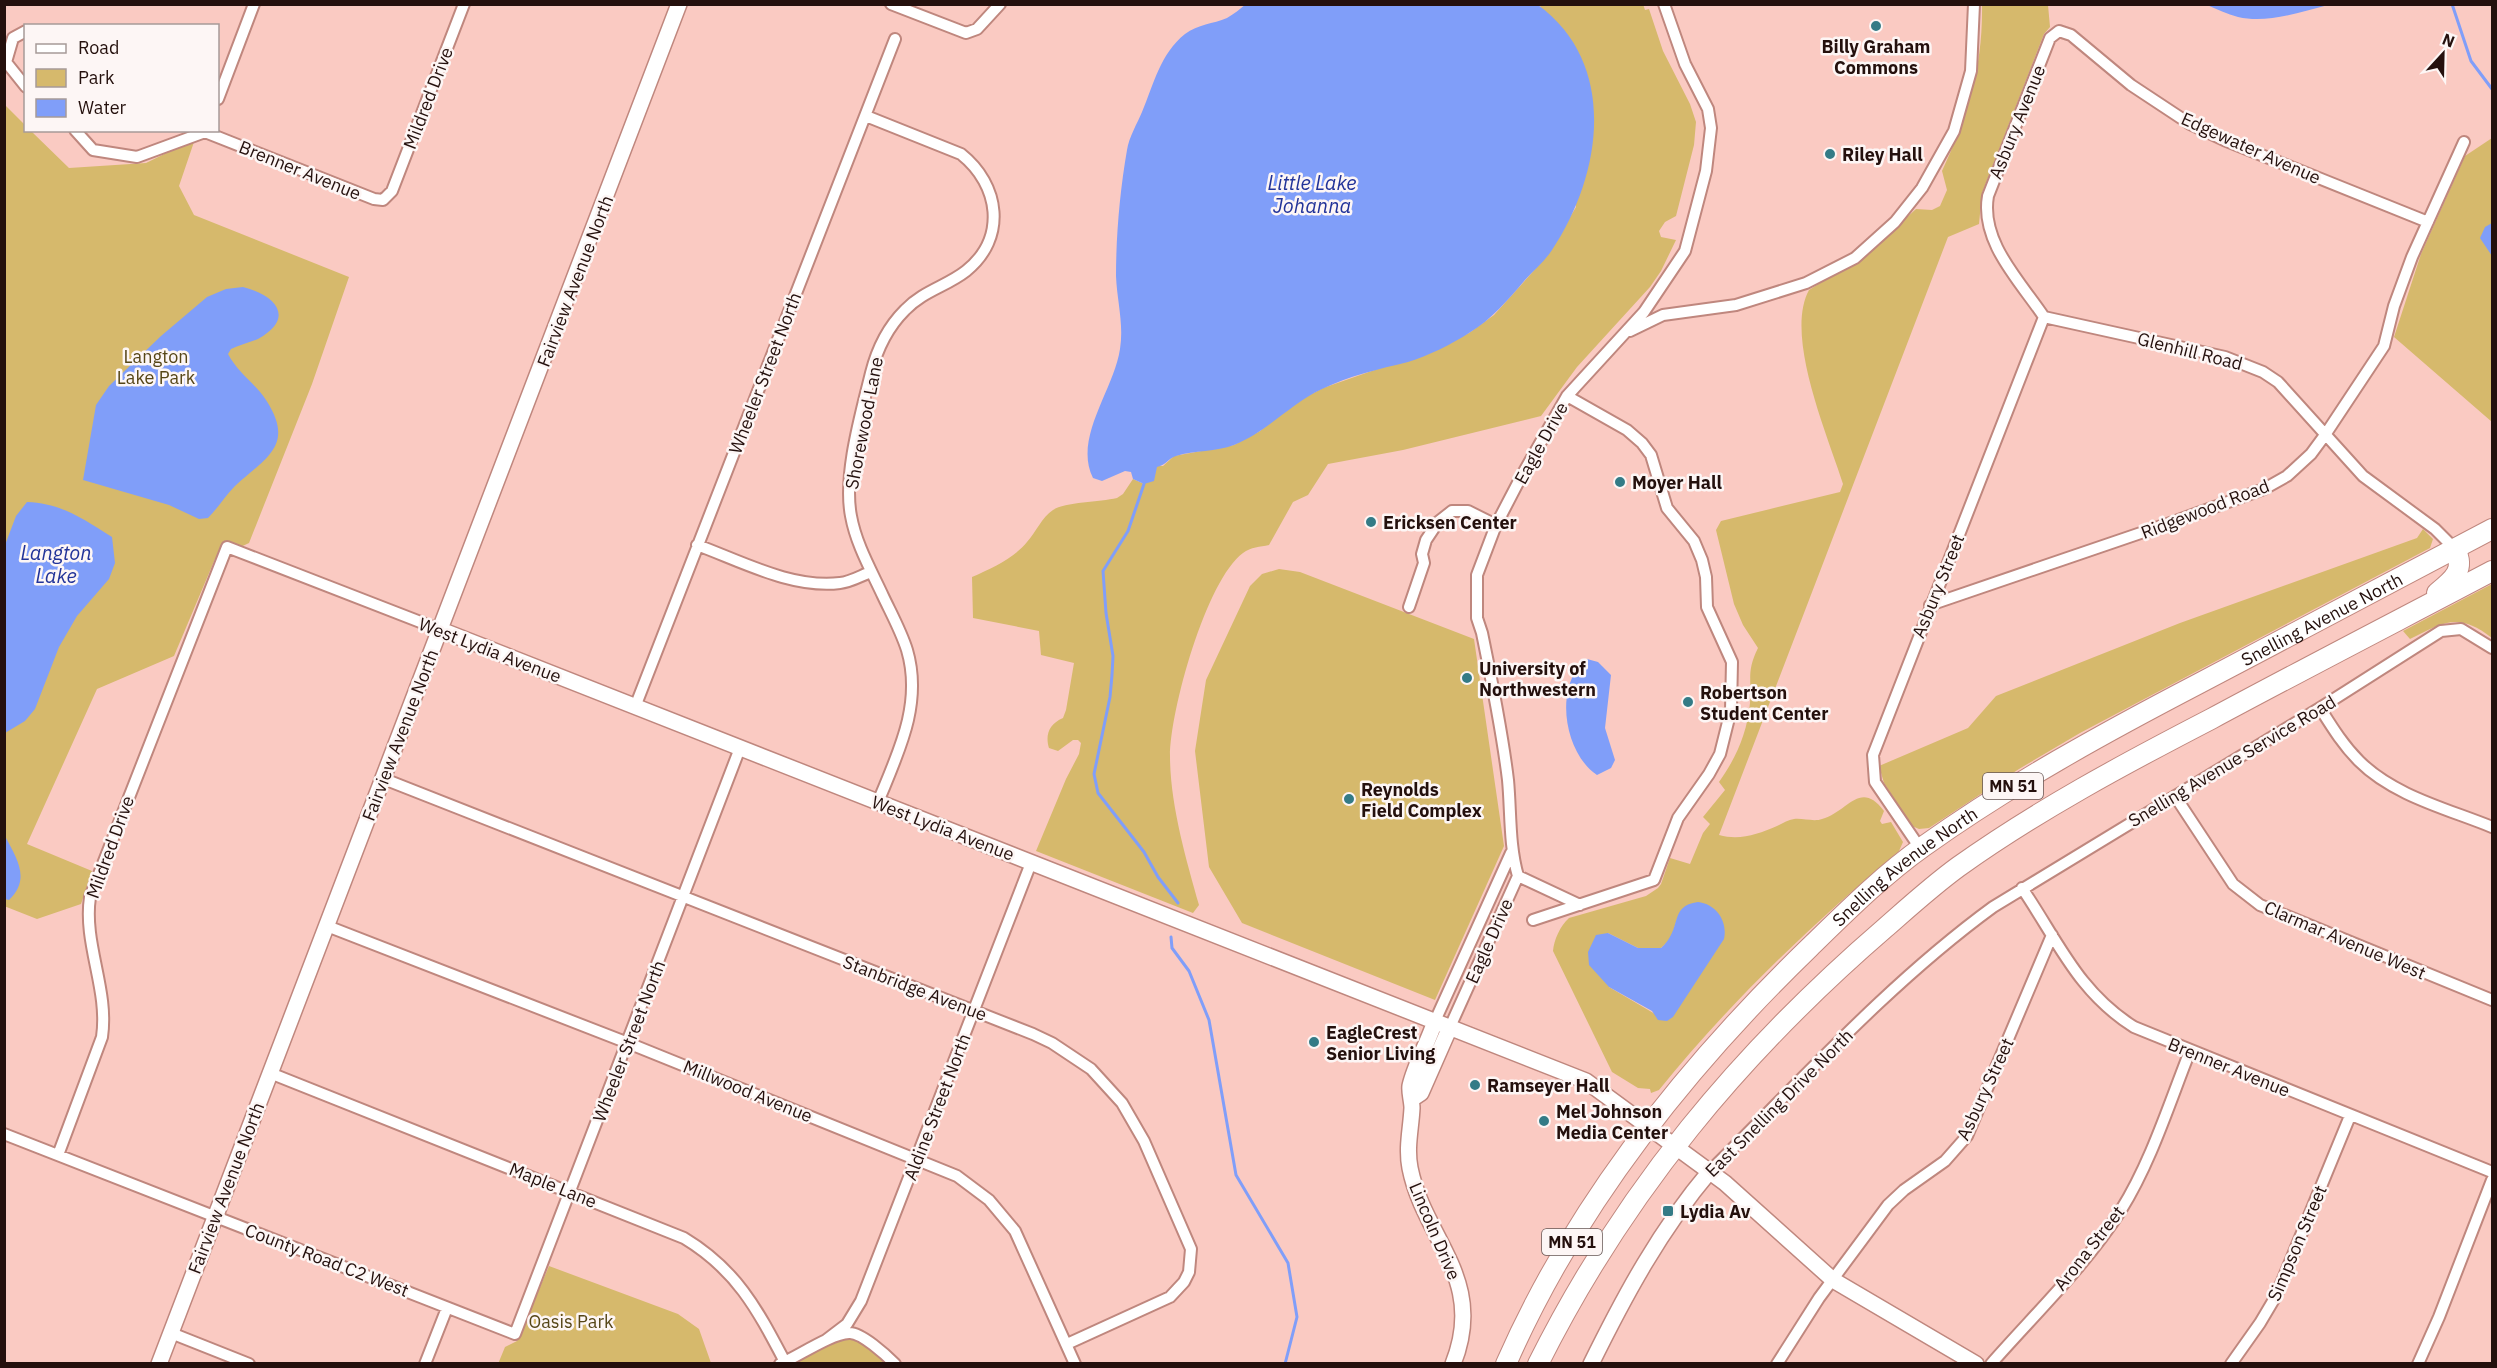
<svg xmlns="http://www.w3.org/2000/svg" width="2497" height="1368" viewBox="0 0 2497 1368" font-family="'IBM Plex Sans',sans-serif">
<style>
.green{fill:#d6b96c;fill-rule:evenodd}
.water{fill:#809ef9}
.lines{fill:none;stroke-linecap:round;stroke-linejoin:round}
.stream{stroke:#809ef9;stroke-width:3}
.street-casing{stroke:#bf877e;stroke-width:14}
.secondary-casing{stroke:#bf877e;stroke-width:18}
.highway-casing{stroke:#bf877e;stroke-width:22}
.street{stroke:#fff;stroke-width:10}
.secondary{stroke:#fff;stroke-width:15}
.highway{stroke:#fff;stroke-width:20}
.poi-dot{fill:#347b86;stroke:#fdf6f5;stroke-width:2}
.labels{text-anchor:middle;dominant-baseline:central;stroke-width:5;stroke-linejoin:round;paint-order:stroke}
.shield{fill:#fdf6f5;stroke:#655553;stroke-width:1.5}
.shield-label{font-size:16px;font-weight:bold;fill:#24100d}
.poi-label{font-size:18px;font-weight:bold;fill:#24100d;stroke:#fdf6f5;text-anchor:start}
.street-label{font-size:18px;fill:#24100d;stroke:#fdf6f5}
.park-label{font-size:18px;fill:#564617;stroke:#fdf6f5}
.water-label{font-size:20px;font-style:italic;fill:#239;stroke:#fdf6f5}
</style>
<rect width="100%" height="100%" fill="#facac2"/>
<path class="green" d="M1643,4L1645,10L1649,9L1663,51L1690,104L1696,122L1694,145L1676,216L1665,222L1659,231L1661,237L1676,240L1661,271L1650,287L1577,367L1541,416L1403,450L1328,464L1308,495L1293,502L1269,545C1260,547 1251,547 1243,553C1206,580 1170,711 1170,756C1170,804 1186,859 1199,905L1193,913L1036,851L1066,779L1079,754L1081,743L1078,740H1073L1058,751L1049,748C1045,735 1049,724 1063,718L1066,710L1074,663L1041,655L1039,631L973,618L972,577C992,568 1013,559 1027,542C1036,532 1042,517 1053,510C1065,502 1100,502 1117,498L1123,494L1133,479L1144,484L1157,466H1163L1174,456L1234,445L1260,431L1296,402L1323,388L1386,366L1409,361L1469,333L1494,315L1547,256L1576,207L1541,7L1538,5Z
M1982,5H2048L2050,27L2044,34L1982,193L1979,224L1948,237L1719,835C1740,841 1758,834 1777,826C1783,823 1788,820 1794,819C1803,818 1814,822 1822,819C1848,812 1860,779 1884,811L1880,821L1882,824L1891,822L1903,842L1899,851C1812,924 1731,1001 1659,1090L1651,1093L1650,1089L1638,1088L1612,1072L1553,951C1554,940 1560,926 1569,918L1646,896L1658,888L1661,884L1670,858L1690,864L1703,833L1710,824L1703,817L1725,790L1719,782C1736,758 1747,734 1750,703C1752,679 1746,672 1758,648L1743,625L1734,604L1716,530L1721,521L1840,492L1843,484C1828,436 1784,336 1809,290L1869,252L1916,209L1932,210L1940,206L1947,190L1942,171C1968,116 1983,66 1982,5ZM1677,919L1667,1021L1609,987L1608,933L1638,948H1661L1671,939Z
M4,104L25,125L26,130L31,131L69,168L146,163L195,139L179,186L194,215L349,277L312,384L249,543L215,559L174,656L97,689L27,844L92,871L81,904L37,919L4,906Z
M2492,138V422L2394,337L2421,254L2465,156Z
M2423,529L2433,539L2430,548L2080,733L2019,769L1929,828L1919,829L1912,826L1884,783L1879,766L1968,728L1996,696L2180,623L2417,538Z
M1279,569L1300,572L1474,639L1504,846L1435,1000L1242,923L1209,867L1195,751L1206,680L1250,586L1262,574Z
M2492,584V638C2458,612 2445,622 2410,639L2403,631Z
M549,1266L678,1314L699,1329L711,1363L498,1364L505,1347L517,1341Z
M842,1338L858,1339L886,1363L790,1364Z"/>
<path class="water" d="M1246,4L1538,5C1619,64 1602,175 1552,250C1545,261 1534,270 1525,280C1508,300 1492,319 1469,333C1452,344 1428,356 1408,362C1379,369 1349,376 1322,389C1290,404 1267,432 1234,445C1216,452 1195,450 1176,456C1169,458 1166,465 1157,467L1154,481L1144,484L1133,479L1131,472L1125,471L1102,481L1093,478C1073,438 1114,390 1120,349C1124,324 1117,301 1116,276C1116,235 1120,190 1127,150C1129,137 1137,124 1142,112C1154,84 1160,54 1185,34C1198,24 1213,24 1227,18C1234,14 1240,9 1246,4Z
M2207,5H2328C2300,12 2267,24 2238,17C2227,14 2217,9 2207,5Z
M2492,223V256L2480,238L2485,227Z
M243,287C276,295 296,318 258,339C249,343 239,345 231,349L228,354C238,373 255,383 266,400C296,446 265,458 235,486C225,496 218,508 208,518L199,519L169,505L83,480L96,405L109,386L161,336L207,297L226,289Z
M27,502C60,503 84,519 112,537L115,563L109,579L77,616L59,647L35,709L25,721L5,733V545L16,516Z
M1587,659L1598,662L1611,675L1605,728L1615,760L1611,768L1597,775C1567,755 1556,699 1577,669C1579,665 1584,662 1587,659Z
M5,836C17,859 31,879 9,900L5,899Z
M1698,902C1716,904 1728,921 1724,939L1673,1017L1667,1021L1658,1020L1652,1011L1609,987L1589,965L1588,952L1596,935L1608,933L1638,948H1661C1683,929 1668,906 1698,902Z"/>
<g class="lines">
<path class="stream" d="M2452,4L2471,61L2492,89
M1144,484L1128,531L1103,571L1106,613L1113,656L1112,675L1110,697L1094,774L1098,793L1144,852L1158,877L1178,903
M1171,937L1172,948L1189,971L1209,1020L1236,1175L1288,1263L1297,1317L1285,1364"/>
<g class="street-casing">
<path id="street" d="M891,4L966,33L977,29L1000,4
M26,31L13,38L6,62L26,87
M218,99L254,4
M866,116L961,154C1000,185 1007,238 966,271C947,286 923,291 905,310C888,327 877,349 871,373C861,414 843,475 851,516C856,544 871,570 883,596C891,613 901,631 907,650C923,704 898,753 878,802
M75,130L93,150L137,157L205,132
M205,132L374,199L383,200L392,191L464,4
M2428,222L2224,140L2190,124L2131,85L2071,35L2059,31L2050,38L1988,196C1980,242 2020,281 2044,317L2225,357L2263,372L2278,382L2363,476L2435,529L2455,549
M1630,331L1663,315L1736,305L1806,283L1855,258L1895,222L1922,188L1954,131L1971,71L1974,4
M697,545C741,561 792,589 840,583C851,582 862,575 871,572
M1930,605L2170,523L2264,489L2287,476L2311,454L2325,435L2384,346L2394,306L2412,257L2464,142
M1409,607L1424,563L1422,554L1426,540L1438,522L1452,511H1468L1496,525
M635,707L895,39
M2320,708C2332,727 2343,745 2359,761C2394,796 2448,809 2492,827
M384,779L1033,1034L1052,1043L1091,1069L1122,1103L1144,1141L1191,1249L1189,1272L1184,1282L1170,1297L1067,1344
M2175,796L2233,884L2260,905L2492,1000
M1920,848L1875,782L1873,755L2044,317
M1518,876L1580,905
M2022,888C2058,941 2078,992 2134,1027L2492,1172
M1533,920L1654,880L1678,818L1709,774L1720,754L1731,710L1732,662L1707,607L1706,577L1702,560L1694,541L1667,508L1651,455L1642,443L1627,430L1567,396
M327,926L628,1043L957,1176L989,1200L1015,1231L1075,1364
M1435,1021L1511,853
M1450,1027L1518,876C1509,845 1511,812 1508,780C1502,730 1492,682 1482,633L1477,618V575L1496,525L1521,477L1567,396L1644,312L1685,251L1706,171L1711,128L1708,109L1685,64L1664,4
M270,1073L684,1238C737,1270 757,1309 785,1362
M4,1134L515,1334L740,748
M58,1155L102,1037C109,989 83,944 90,897L227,547L441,630
M1710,1171C1801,1081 1889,983 1993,907L2320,708L2441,631L2461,629L2492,648
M171,1333L249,1364
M826,1340L847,1324L861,1301L1031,863
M425,1364L447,1308
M780,1364C799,1356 830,1334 849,1333C861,1332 886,1355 895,1364
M1777,1364L1819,1298L1888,1205L1904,1190L1945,1161L1967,1136L2052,935
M1991,1364C2034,1315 2086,1265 2121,1210C2151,1162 2169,1104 2190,1051
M2231,1364L2260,1323L2276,1296L2350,1116
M2418,1364L2439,1317L2492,1180"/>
</g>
<g class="secondary-casing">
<path id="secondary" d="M441,630L1586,1081L1725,1183L1833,1280L1976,1364
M1435,1021C1428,1043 1415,1064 1410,1086C1409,1092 1412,1101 1412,1108C1411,1129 1406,1147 1410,1168C1424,1239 1487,1279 1453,1364
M1412,1099L1421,1093L1450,1027
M159,1364L679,4
M1591,1364C1625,1295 1660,1230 1710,1171"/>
</g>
<g class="highway-casing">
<g id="highway">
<path d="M2437,593C2453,580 2466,570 2455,549"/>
<path id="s1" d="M1506,1364C1575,1206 1687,1066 1810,947C1846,912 1883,875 1924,846C2011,784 2104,733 2198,684C2296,632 2395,581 2492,529"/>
<path d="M1538,1364C1624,1192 1740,1053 1885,928C1909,907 1932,886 1958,867C2038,810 2124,764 2211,719C2304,669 2399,620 2492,571"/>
</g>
</g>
<use href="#street" class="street"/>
<use href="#secondary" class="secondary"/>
<use href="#highway" class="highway"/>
</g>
<g class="poi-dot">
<circle cx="1876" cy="26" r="6"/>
<circle cx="1830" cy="154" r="6"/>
<circle cx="1620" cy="482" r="6"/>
<circle cx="1371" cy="522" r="6"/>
<circle cx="1467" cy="678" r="6"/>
<circle cx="1688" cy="702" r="6"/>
<circle cx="1349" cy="799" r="6"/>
<circle cx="1314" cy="1042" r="6"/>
<circle cx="1475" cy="1085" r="6"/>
<circle cx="1544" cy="1121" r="6"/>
<rect x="1662" y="1205" width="12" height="12" rx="3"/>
</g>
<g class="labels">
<g class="shield">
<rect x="1983" y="773" width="60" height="26" rx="4.5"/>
<rect x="1542" y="1229" width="60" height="26" rx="4.5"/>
</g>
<g class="shield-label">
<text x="2013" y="786">MN 51</text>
<text x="1572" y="1242">MN 51</text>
</g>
<g class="poi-label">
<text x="1876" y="46" text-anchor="middle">Billy Graham<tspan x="1876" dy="21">Commons</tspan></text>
<text x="1842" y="154">Riley Hall</text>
<text x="1632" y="482">Moyer Hall</text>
<text x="1383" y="522">Ericksen Center</text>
<text x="1479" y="668">University of<tspan x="1479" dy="21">Northwestern</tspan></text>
<text x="1700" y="692">Robertson<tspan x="1700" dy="21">Student Center</tspan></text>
<text x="1361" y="789">Reynolds<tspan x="1361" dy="21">Field Complex</tspan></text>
<text x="1326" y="1032">EagleCrest<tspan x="1326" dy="21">Senior Living</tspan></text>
<text x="1487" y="1085">Ramseyer Hall</text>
<text x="1556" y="1111">Mel Johnson<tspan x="1556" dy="21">Media Center</tspan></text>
<text x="1680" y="1211">Lydia Av</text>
</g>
<g class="street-label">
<text transform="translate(428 98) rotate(-69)">Mildred Drive</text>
<text transform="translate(2017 122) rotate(-68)">Asbury Avenue</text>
<text transform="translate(2251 148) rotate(24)">Edgewater Avenue</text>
<text transform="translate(300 170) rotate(22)">Brenner Avenue</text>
<text transform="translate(575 281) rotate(-69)">Fairview Avenue North</text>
<text transform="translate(2190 351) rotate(14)">Glenhill Road</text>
<text transform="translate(765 373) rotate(-69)">Wheeler Street North</text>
<text transform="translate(864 423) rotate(-79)">Shorewood Lane</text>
<text transform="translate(1541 443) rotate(-61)">Eagle Drive</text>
<text transform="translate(2205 509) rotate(-21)">Ridgewood Road</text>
<text transform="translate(1938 586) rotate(-68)">Asbury Street</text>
<text stroke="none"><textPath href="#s1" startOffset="1130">Snelling Avenue North</textPath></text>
<text transform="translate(490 650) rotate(21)">West Lydia Avenue</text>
<text transform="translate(400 735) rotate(-69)">Fairview Avenue North</text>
<text transform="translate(2232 761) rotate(-31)">Snelling Avenue Service Road</text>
<text transform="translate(943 828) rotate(21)">West Lydia Avenue</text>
<text transform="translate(110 847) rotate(-70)">Mildred Drive</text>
<text stroke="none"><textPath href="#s1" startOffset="644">Snelling Avenue North</textPath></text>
<text transform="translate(2345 940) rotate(23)">Clarmar Avenue West</text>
<text transform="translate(1489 941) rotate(-66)">Eagle Drive</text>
<text transform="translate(915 988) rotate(21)">Stanbridge Avenue</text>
<text transform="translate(629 1041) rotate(-69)">Wheeler Street North</text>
<text transform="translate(2229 1067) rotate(22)">Brenner Avenue</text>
<text transform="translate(1985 1089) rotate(-65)">Asbury Street</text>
<text transform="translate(748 1091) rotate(22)">Millwood Avenue</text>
<text transform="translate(1779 1103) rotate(-45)">East Snelling Drive North</text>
<text transform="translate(937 1107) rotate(-69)">Aldine Street North</text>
<text transform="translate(553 1185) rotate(22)">Maple Lane</text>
<text transform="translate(226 1188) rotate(-69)">Fairview Avenue North</text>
<text transform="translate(1435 1231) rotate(67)">Lincoln Drive</text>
<text transform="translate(2297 1243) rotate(-67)">Simpson Street</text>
<text transform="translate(2089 1248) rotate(-52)">Arona Street</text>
<text transform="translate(327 1260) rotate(21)">County Road C2 West</text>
</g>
<g class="park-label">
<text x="156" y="356">Langton<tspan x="156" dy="21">Lake Park</tspan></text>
<text x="571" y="1321">Oasis Park</text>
</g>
<g class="water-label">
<text x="1312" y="182">Little Lake<tspan x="1312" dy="23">Johanna</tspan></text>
<text x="56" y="552">Langton<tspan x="56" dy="23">Lake</tspan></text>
</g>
</g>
<rect width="2497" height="1368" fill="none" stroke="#24100d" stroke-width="12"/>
<rect x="24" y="24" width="195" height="108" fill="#fdf6f5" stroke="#a69a98" stroke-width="1.5"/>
<rect x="36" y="44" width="30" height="9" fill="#ffffff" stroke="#a69a98" stroke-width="1.5"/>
<text x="78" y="54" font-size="18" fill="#24100d">Road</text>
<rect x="36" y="69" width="30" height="18" fill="#d6b96c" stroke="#a69a98" stroke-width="1.5"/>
<text x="78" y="84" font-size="18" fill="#24100d">Park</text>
<rect x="36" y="99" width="30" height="18" fill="#809ef9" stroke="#a69a98" stroke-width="1.5"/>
<text x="78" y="114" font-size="18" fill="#24100d">Water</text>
<g transform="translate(2443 54) rotate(22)" stroke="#fdf6f5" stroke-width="4.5" paint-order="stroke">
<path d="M0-4.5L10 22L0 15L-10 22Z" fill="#24100d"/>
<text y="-9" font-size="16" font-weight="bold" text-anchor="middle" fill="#24100d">N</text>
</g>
</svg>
